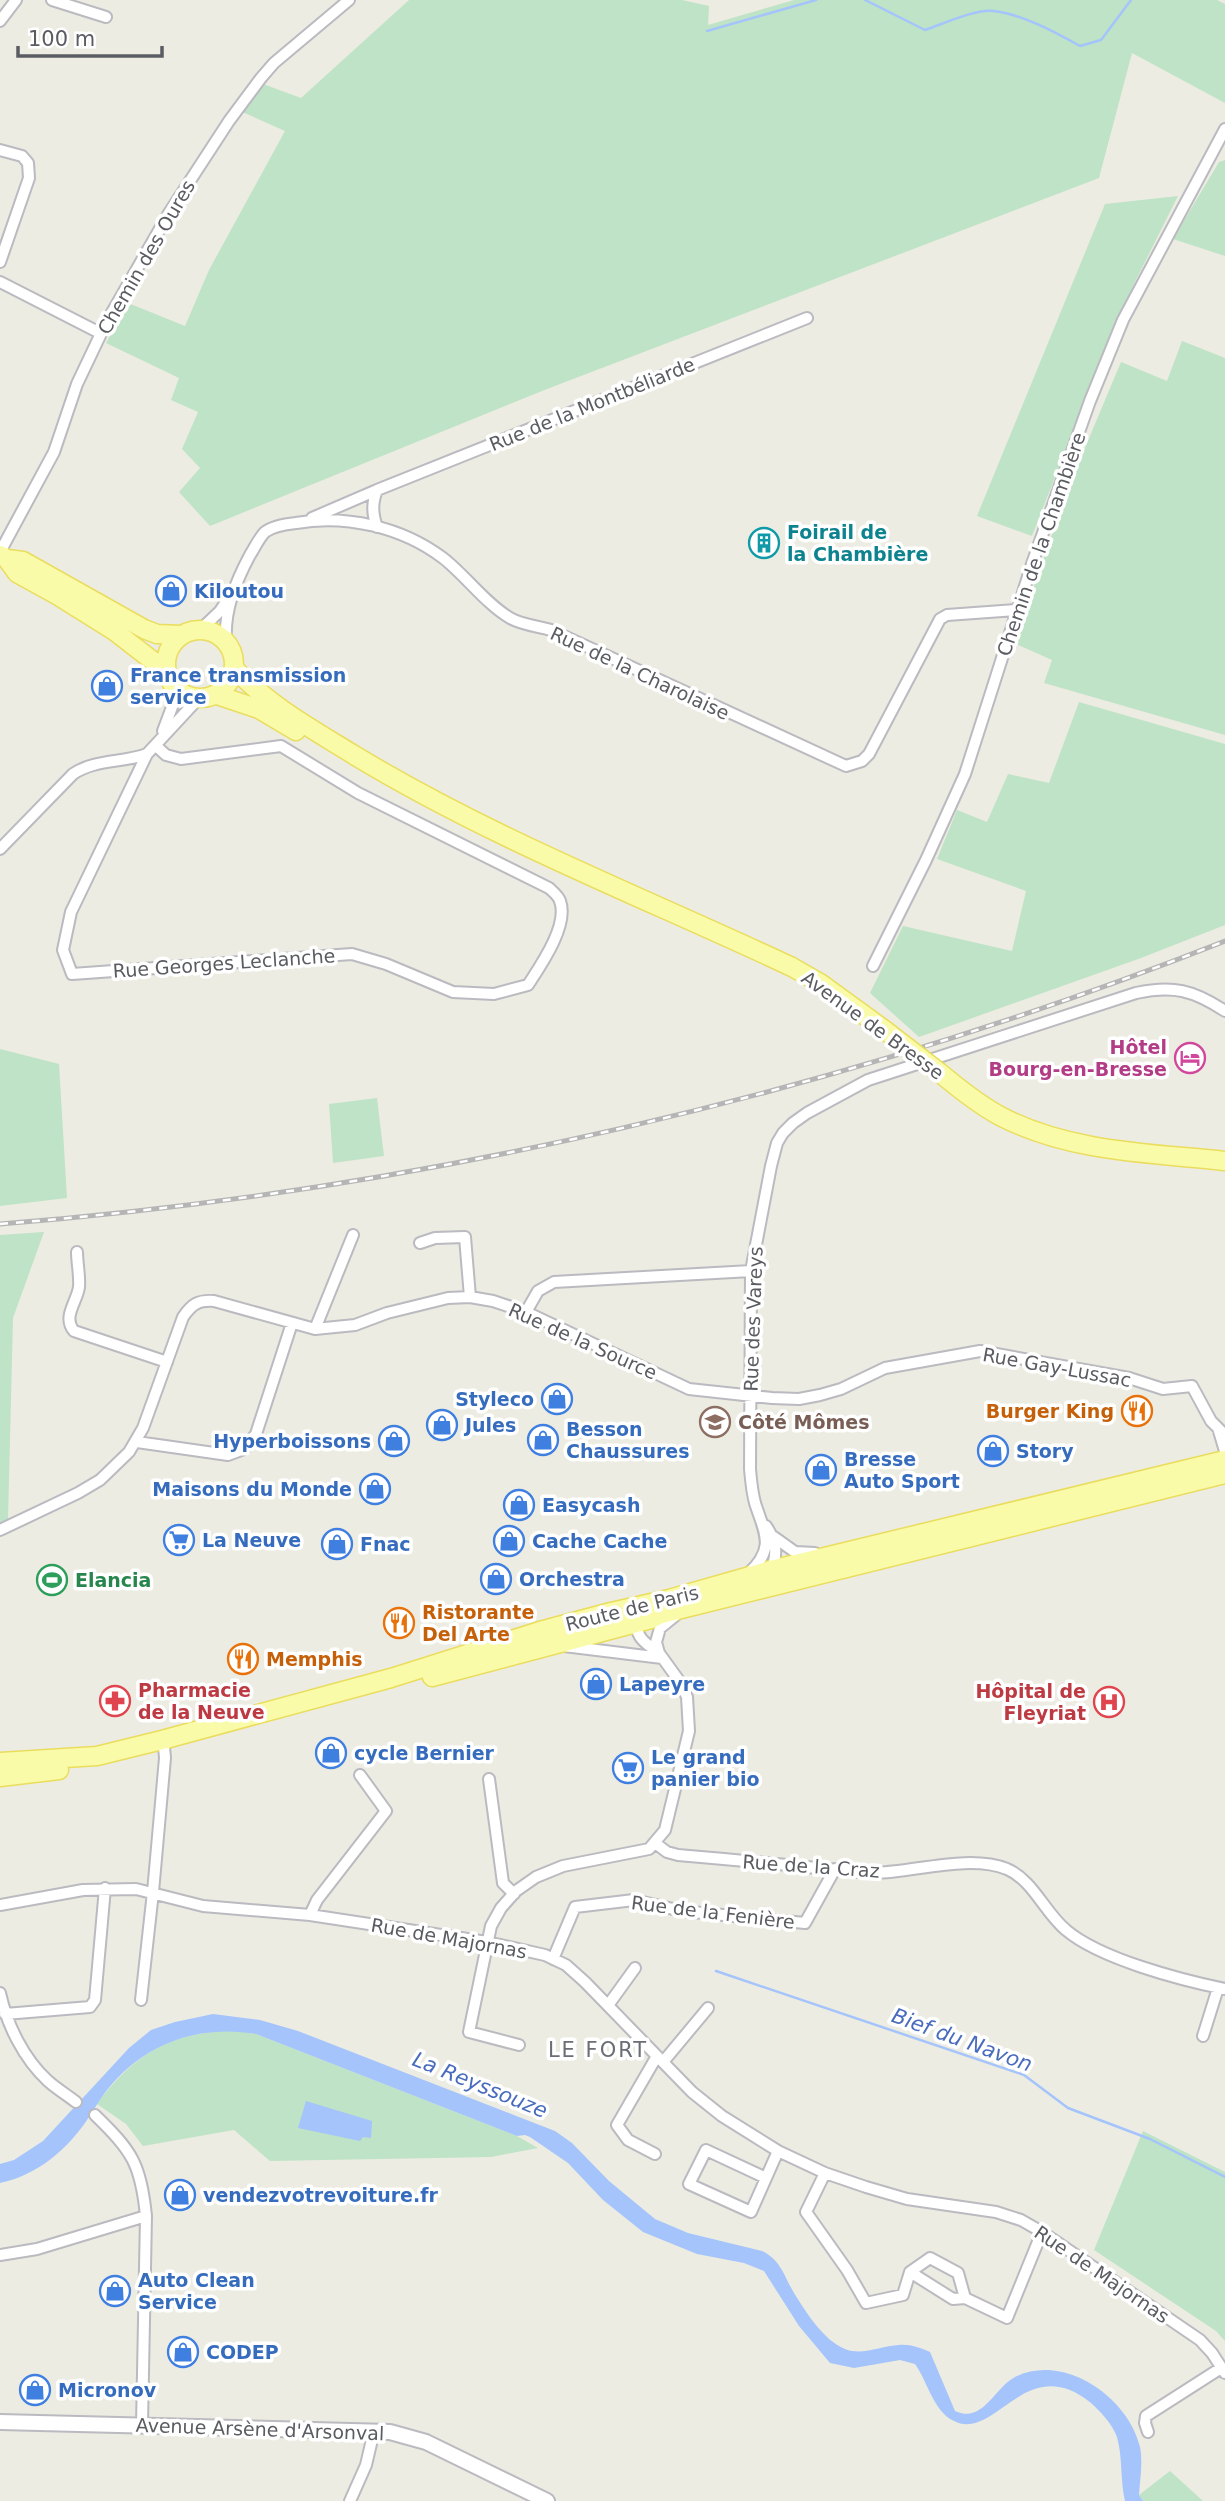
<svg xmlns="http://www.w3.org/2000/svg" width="1225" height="2501" viewBox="0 0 1225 2501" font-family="'DejaVu Sans',sans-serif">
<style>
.green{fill:#bfe3c6}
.water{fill:#a4c4fb}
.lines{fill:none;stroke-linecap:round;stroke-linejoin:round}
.stream{stroke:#a4c4fb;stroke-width:2.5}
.minor-casing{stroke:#babac0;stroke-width:14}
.tertiary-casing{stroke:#babac0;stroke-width:18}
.primary-casing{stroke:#eadd5d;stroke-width:21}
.minor{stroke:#fff;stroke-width:10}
.tertiary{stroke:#fff;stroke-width:14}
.primary{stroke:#f9fba8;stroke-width:18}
.rail-casing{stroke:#b5b5b6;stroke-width:5}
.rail{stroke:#fff;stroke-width:2.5;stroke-dasharray:8;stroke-linecap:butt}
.primary-bridge-casing{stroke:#eadd5d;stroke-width:21;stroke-linecap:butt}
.primary-bridge{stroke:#f9fba8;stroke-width:18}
.labels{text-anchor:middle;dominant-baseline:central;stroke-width:7;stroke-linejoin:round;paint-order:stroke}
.street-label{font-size:19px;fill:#5a5c62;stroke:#fff}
.culture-label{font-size:19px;font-weight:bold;fill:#0d838f;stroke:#fff;text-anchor:start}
.shop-label{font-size:19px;font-weight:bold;fill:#366cbe;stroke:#fff;text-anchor:start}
.hotel-label{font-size:19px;font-weight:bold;fill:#b23c85;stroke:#fff;text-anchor:end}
.food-label{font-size:19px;font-weight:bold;fill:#c56008;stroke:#fff;text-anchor:start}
.education-label{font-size:19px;font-weight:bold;fill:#785e54;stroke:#fff;text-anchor:start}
.leisure-label{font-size:19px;font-weight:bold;fill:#27864d;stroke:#fff;text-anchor:start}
.health-label{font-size:19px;font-weight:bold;fill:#be3a42;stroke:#fff;text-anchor:start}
.water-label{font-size:21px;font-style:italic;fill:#486bbd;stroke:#fff}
.neighbourhood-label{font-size:21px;letter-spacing:2px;fill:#6b6e74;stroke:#fff}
</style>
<rect width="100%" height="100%" fill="#ecece2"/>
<path class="green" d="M409,0H682L709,6L708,25L794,0H1217L1225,4V103L1132,53L1099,178L547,389L210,526L179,492L200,468L182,449L198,412L171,400L179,378L106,343L128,303L185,326L209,270L285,131L240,111L263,84L301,98Z
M1225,160V256L1173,239L1219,162Z
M1178,196L1135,282L1092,383L1032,536L977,516L1105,204Z
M1182,341L1225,358V735L1044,683L1052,660L1014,643L1069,486L1121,362L1167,381Z
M1079,702L1225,744V925L1141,958L919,1037L870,993L903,926L1012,951L1026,891L937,859L957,810L987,822L1008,774L1049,783Z
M0,1049L59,1064L67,1198L0,1206Z
M377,1098L384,1156L333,1163L329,1104Z
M44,1232L13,1318L8,1520L0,1523V1235Z
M236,2030L256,2034L517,2136L538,2148L491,2157L270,2161L234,2130L143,2146L126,2124L97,2104C134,2053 173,2032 236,2030Z
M1143,2131L1225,2172V2341L1216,2331L1094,2250Z
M1170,2471L1203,2501H1143L1139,2495Z"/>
<path class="water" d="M213,2014L260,2020L298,2031L555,2131L572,2143L609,2181L655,2219L688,2233L762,2251C781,2260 784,2276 794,2293C806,2312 823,2340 845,2349C862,2356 881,2346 899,2345C910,2344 920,2348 930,2352L955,2411C983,2424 994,2388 1015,2377C1064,2352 1129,2398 1140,2447C1143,2462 1140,2480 1139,2495L1143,2501H1125C1120,2480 1123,2459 1117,2437C1113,2425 1100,2411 1091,2403C1026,2350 995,2442 954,2421C933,2411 928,2382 915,2364L900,2360L854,2368L830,2363L799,2326L764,2271L744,2263L697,2254L643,2232L603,2200L568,2163L530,2137L525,2135L517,2136L256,2034C198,2024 144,2044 107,2090C100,2099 95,2108 89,2117C68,2149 38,2175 0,2183V2164L14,2160L43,2141L129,2048L151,2030L175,2022Z
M306,2101L372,2121L371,2138L363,2137L360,2141L298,2128Z"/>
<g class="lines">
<path class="stream" d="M865,0L925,30C943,24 975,9 993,11C1022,14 1055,32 1080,46L1101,40L1131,0
M707,31L816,0
M716,1971L1024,2075L1068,2108L1150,2139L1225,2177"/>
<g class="minor-casing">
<path id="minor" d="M52,0L106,17
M0,21L16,0
M0,150L22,156L28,163L29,178L0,262
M0,282L100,333
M377,490L807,318
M312,518L377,490C372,503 372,513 377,527
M0,552L54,452L77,384L106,323L169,213L229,121L261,78L274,63L349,0
M200,630L220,611L228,599
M226,641C224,610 236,581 250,555C255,547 259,538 265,532C273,526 286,524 296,523C345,514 402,527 443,558C465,575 486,604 510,618C522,625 538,626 551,630L846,766L862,761L869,754L940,619L947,615L1016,610
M163,731L172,707L174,687
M147,754L71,912L63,950L72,974L352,954L386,964L453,992L494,994L528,985C541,965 569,925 560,901C558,895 553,892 549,888L358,793L281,746L181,759L166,755L156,746
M0,849L73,774C95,759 123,763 147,754L198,699
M873,966L926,860L965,774L1033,561L1090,401L1123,320L1225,129
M420,1243L435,1238L465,1237L470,1297
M77,1252C77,1263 80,1276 79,1287C77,1302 62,1317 74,1331L167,1362
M526,1312L538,1291L554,1282L751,1271
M315,1329L353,1235
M1219,1431L1225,1451
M137,1442L228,1455L244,1449L256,1434L292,1323
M766,1526C777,1542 778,1556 770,1573
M0,1530L78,1493L100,1480L129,1452L143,1428L183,1317C192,1304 198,1300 214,1301L315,1329L355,1325L387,1313L448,1298L470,1297L493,1301L526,1312L689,1389L772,1398L799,1399L820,1395L841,1389L885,1368L980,1351L1129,1378L1163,1389L1192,1386L1211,1421L1225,1435
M774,1537L795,1552L815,1553
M748,1574C776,1548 765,1534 755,1503C752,1492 751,1481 750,1469L751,1271L771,1166L777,1143L783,1133L793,1123L807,1113L868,1080L1136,993C1173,985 1193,990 1225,1011
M638,1619C633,1636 646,1644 659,1653
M564,1646L662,1658
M489,1779L503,1883L514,1894
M655,1843L667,1852L678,1855C724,1859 770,1863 816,1868C835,1869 856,1873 875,1873C915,1872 969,1854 1007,1869C1033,1880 1045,1913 1066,1930C1100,1959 1181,1980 1225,1989
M0,1905L83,1890L136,1889L203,1906L310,1915L487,1942L545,1955L566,1965L585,1982L692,2092L722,2116L778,2151L825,2173L866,2187L907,2199L996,2212L1021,2220L1042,2232L1200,2340L1212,2353L1225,2373
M310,1915L317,1900L386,1811L360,1775
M553,1959L575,1907L634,1900L682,1911L805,1923L835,1869
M0,1993C7,2025 24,2059 48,2081C57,2089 67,2095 76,2102
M141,2000L153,1892L165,1758L164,1747
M609,2004L635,1968
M5,2014L90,2007L95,2000L105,1888
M1203,2036L1218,1988
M519,2045L469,2032L491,1926L501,1908L516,1891L536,1877L563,1866L649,1849L665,1830L689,1731L687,1697L680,1682L659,1653L656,1642L660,1628L676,1615
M663,2062L708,2008
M95,2115C132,2151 141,2164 146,2216L142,2425
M655,2154L628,2140L617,2125L657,2056
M825,2173L806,2212L847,2270L866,2303L903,2295L910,2272L930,2258L958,2273L965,2298L1007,2318L1042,2232
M766,2178L706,2150L689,2184L751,2212L778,2151
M0,2255L37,2249L146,2216
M910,2272L953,2299L965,2298
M1148,2432L1145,2423L1146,2416L1221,2368
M350,2501L366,2465L374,2431"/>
</g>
<g class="tertiary-casing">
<path id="tertiary" d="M0,2422L390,2432L426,2442L547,2501"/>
</g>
<g class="primary-casing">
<path id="primary" d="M0,555L7,559L23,561L144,629L157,634L181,635
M7,559L17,573L57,595L113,630L166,671
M166 664a34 34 0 1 1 68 0a34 34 0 1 1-68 0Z
M234,668C268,705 312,729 354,755C493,839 645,898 792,967L820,983L886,1031
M217,695L259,709L296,731
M939,1072C958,1088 978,1104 1000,1116C1069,1152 1149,1153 1225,1161
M432,1677L651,1619L661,1614L1225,1474
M0,1762L97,1756L162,1740L391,1678L540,1631L611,1612L669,1599L771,1570L1225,1460
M0,1777L59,1770"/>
</g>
<use href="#minor" class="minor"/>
<use href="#tertiary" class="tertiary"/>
<use href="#primary" class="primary"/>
<g class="rail-casing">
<path id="rail" d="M0,1224C419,1191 834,1095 1225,941"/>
</g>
<use href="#rail" class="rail"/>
<g class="primary-bridge-casing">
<path id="primary-bridge" d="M886,1031L939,1072"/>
</g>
<use href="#primary-bridge" class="primary-bridge"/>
</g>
<defs>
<g id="building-ring" transform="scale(1.575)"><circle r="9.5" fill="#fff" stroke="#0f9aa8" stroke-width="1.5"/><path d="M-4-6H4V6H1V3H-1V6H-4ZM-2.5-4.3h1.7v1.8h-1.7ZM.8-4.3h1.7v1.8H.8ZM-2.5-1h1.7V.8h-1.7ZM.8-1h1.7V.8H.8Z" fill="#0f9aa8"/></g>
<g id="shop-ring" transform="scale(1.575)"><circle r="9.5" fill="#fff" stroke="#3f7fe0" stroke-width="1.5"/><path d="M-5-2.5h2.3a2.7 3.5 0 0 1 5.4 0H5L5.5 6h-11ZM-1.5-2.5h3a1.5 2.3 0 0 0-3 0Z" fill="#3f7fe0"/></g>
<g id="hotel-ring" transform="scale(1.575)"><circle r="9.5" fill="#fff" stroke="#d1479c" stroke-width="1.5"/><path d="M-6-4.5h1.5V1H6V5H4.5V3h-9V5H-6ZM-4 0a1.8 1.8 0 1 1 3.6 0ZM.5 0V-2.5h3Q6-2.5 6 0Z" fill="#d1479c"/></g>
<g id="restaurant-ring" transform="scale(1.575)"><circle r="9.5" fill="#fff" stroke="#e8710a" stroke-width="1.5"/><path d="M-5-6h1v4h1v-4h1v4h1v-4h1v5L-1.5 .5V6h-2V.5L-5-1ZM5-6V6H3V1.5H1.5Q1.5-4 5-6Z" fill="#e8710a"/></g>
<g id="school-ring" transform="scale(1.575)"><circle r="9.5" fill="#fff" stroke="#8d6e63" stroke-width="1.5"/><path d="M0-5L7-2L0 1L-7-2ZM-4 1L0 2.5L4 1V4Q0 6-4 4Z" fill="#8d6e63"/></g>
<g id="supermarket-ring" transform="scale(1.575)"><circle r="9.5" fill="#fff" stroke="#3f7fe0" stroke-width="1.5"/><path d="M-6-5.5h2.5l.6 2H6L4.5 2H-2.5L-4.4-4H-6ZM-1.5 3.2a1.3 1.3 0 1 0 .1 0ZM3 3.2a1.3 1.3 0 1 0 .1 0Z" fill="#3f7fe0"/></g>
<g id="stadium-ring" transform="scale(1.575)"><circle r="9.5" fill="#fff" stroke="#2e9e5b" stroke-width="1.5"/><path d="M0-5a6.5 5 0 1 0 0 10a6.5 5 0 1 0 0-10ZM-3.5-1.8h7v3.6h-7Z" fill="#2e9e5b"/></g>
<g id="pharmacy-ring" transform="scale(1.575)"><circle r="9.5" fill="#fff" stroke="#e0444e" stroke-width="1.5"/><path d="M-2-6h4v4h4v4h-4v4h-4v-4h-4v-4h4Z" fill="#e0444e"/></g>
<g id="hospital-ring" transform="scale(1.575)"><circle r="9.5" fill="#fff" stroke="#e0444e" stroke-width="1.5"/><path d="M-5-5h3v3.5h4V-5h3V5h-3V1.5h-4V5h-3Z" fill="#e0444e"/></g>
</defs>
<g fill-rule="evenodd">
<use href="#building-ring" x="764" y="543"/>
<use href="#shop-ring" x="171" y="591"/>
<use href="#shop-ring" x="107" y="686"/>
<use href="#hotel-ring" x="1190" y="1058"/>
<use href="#shop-ring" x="557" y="1399"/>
<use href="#restaurant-ring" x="1137" y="1411"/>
<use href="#school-ring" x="715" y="1422"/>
<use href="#shop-ring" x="442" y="1425"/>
<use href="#shop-ring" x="543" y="1440"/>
<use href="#shop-ring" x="394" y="1441"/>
<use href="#shop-ring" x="993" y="1451"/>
<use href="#shop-ring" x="821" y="1470"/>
<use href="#shop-ring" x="375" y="1489"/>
<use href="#shop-ring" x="519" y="1505"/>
<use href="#supermarket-ring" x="179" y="1540"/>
<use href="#shop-ring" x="509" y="1541"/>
<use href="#shop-ring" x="337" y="1544"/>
<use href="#shop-ring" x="496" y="1579"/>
<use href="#stadium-ring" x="52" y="1580"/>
<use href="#restaurant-ring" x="399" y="1623"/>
<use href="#restaurant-ring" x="243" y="1659"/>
<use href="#shop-ring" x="596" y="1684"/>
<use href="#pharmacy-ring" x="115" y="1701"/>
<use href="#hospital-ring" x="1109" y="1702"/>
<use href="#shop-ring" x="331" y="1753"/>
<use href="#supermarket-ring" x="628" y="1768"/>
<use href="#shop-ring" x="180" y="2195"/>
<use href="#shop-ring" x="115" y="2291"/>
<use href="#shop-ring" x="183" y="2352"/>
<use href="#shop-ring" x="35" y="2390"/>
</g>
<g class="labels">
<g class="street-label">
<text transform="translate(146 257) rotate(-60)">Chemin des Oures</text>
<text transform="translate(592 404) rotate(-22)">Rue de la Montbéliarde</text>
<text transform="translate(1041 544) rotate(-71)">Chemin de la Chambière</text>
<text transform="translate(640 673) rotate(25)">Rue de la Charolaise</text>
<text transform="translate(224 963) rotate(-4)">Rue Georges Leclanche</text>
<text transform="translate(873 1025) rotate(36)">Avenue de Bresse</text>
<text transform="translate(753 1319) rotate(-88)">Rue des Vareys</text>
<text transform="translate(583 1341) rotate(24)">Rue de la Source</text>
<text transform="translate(1057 1367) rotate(10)">Rue Gay-Lussac</text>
<text transform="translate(632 1608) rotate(-14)">Route de Paris</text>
<text transform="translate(811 1866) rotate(4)">Rue de la Craz</text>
<text transform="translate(713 1912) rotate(7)">Rue de la Fenière</text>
<text transform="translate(449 1938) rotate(10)">Rue de Majornas</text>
<text transform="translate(1102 2274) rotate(34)">Rue de Majornas</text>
<text transform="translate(260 2429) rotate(2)">Avenue Arsène d'Arsonval</text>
</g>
<g class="culture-label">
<text x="787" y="532">Foirail de<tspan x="787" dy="22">la Chambière</tspan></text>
</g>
<g class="shop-label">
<text x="194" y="591">Kiloutou</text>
<text x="130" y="675">France transmission<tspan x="130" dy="22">service</tspan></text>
<text x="534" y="1399" text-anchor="end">Styleco</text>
<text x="465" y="1425">Jules</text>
<text x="566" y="1429">Besson<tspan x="566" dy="22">Chaussures</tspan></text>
<text x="371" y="1441" text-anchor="end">Hyperboissons</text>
<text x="1016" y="1451">Story</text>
<text x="844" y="1459">Bresse<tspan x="844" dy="22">Auto Sport</tspan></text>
<text x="352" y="1489" text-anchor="end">Maisons du Monde</text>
<text x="542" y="1505">Easycash</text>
<text x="202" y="1540">La Neuve</text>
<text x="532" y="1541">Cache Cache</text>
<text x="360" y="1544">Fnac</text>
<text x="519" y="1579">Orchestra</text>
<text x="619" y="1684">Lapeyre</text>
<text x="354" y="1753">cycle Bernier</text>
<text x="651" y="1757">Le grand<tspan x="651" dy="22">panier bio</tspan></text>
<text x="203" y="2195">vendezvotrevoiture.fr</text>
<text x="138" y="2280">Auto Clean<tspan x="138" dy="22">Service</tspan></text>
<text x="206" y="2352">CODEP</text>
<text x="58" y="2390">Micronov</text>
</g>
<g class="hotel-label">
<text x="1167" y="1047">Hôtel<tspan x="1167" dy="22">Bourg-en-Bresse</tspan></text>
</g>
<g class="food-label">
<text x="1114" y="1411" text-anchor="end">Burger King</text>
<text x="422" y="1612">Ristorante<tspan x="422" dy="22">Del Arte</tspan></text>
<text x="266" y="1659">Memphis</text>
</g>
<g class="education-label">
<text x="738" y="1422">Côté Mômes</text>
</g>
<g class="leisure-label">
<text x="75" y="1580">Elancia</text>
</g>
<g class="health-label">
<text x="138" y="1690">Pharmacie<tspan x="138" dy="22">de la Neuve</tspan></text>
<text x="1086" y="1691" text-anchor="end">Hôpital de<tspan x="1086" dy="22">Fleyriat</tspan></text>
</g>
<g class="water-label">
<text transform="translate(962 2040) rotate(20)">Bief du Navon</text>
<text transform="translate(480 2085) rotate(22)">La Reyssouze</text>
</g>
<g class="neighbourhood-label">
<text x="598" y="2050">LE FORT</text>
</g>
</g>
<path d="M18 46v10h144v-10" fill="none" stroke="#5a5c62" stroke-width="3.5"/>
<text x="28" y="46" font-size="21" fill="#5a5c62" stroke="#ffffff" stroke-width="5" paint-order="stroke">100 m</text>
</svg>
